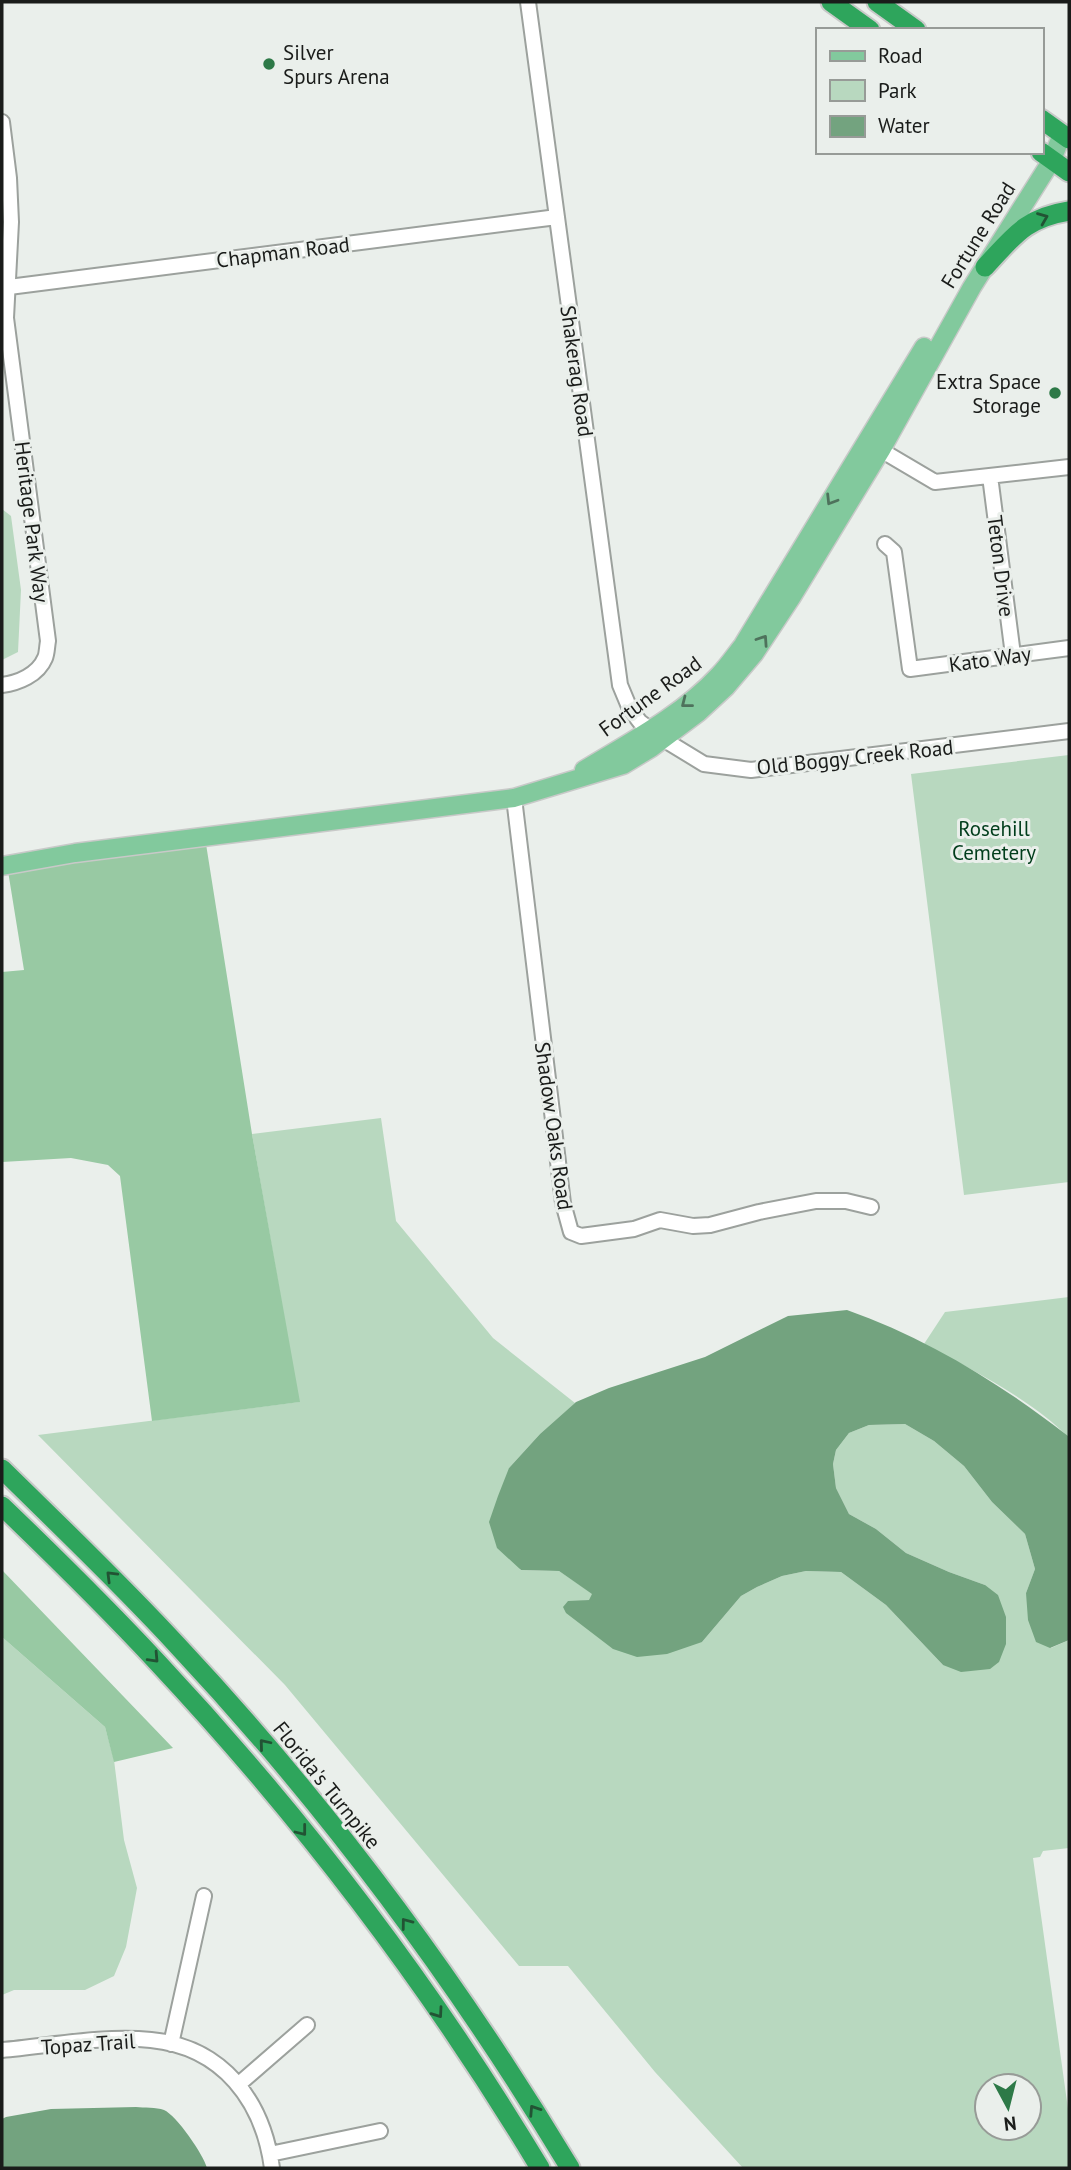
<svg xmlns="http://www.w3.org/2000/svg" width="1071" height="2170" viewBox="0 0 1071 2170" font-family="'PT Sans',sans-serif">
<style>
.green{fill:#b8d8bf;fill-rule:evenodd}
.forest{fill:#98c9a3}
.water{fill:#73a37f}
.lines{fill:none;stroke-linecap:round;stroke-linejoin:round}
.minor-casing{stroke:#9ca19d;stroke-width:18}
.major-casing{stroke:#c8c9c8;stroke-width:21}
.highway-casing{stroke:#c8c9c8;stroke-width:23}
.minor{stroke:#fff;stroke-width:14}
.major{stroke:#82c99d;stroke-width:18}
.highway{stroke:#2ea55c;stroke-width:19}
.oneway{stroke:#225334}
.oneway2{stroke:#4e725c}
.poi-dot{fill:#2d7947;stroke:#eaefeb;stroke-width:2.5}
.labels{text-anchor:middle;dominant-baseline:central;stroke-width:6;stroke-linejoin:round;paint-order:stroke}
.poi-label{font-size:21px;fill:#1a1c1a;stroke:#eaefeb;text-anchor:start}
.street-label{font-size:21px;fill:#1a1c1a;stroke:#eaefeb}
.park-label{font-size:21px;fill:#003d1b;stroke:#eaefeb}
</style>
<rect width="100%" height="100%" fill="#eaefeb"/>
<path class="green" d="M2,509L11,516L21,590L18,652L2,660Z
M1069,755V1182L964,1195L911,774Z
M381,1118L396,1221L493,1338L575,1403L540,1434L509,1468L520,1570L559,1571L593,1594L590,1600L574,1602L702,1642L741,1596L757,1587L782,1576L806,1571L841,1572L886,1605L943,1665L985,1585L949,1572L906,1553L876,1529L849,1514L836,1488L833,1464L836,1450L849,1433L869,1425L905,1424L934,1441L964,1466L992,1502L1025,1534L1035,1569L1026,1593L1051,1648L1069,1640V1848L1043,1851L1040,1857L1033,1858L1069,2116V2168H743L655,2072L568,1966H519L285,1685L38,1435L299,1402L252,1134ZM987,2086H1029V2128H987Z
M1069,1297V1438C1033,1400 970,1369 924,1344L945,1312Z
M2,1637L105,1727L114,1760L124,1840L137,1888L126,1947L114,1976L85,1990H14L2,1995Z"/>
<path class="forest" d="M206,844L252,1134L300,1402L152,1421L120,1176L108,1165L71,1158L2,1162V972L24,970L8,871Z
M2,1570L173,1748L114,1762L105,1727L2,1637Z"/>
<path class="water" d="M847,1310C927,1338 1001,1384 1068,1436L1069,1640L1050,1648L1036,1642L1028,1620L1026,1593L1035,1569L1025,1534L992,1502L964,1466L934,1441L905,1424L869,1425L849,1433L836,1450L833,1464L836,1488L849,1514L876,1529L906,1553L949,1572L985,1585L998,1595L1006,1617V1644L999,1662L990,1669L961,1672L943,1665L886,1605L841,1572L806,1571L782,1576L757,1587L741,1596L702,1642L667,1654L637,1657L613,1649L566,1613L563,1607L568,1601L589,1600L592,1594L559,1571L521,1570L497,1548L489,1522L498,1496L509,1468L540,1434L576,1402L609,1388L705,1357L788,1316Z
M136,2107C144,2108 156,2107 164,2110C176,2115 204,2155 207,2168H2V2119L6,2117L51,2109Z"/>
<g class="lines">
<g class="minor-casing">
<path id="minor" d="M528,2L620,685L630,709L640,722L663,739L704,764L751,770L1069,731
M2,122L9,178L11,222L6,318L48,641C47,646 47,654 45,658C38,675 18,683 2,685
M9,287L557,217
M874,446L935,482L1069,467
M990,476L1013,655
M885,544L894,552L910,669L1069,648
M514,798L563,1203L571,1232L581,1236L634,1229L660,1220L693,1226L710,1225L759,1212L816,1201H846L871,1207
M171,2044L204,1896
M2,2050C49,2046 104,2035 151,2040C223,2047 263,2101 272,2168
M239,2084L307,2025
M270,2154L380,2131"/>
</g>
<g class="major-casing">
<path id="major" d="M584,770C630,742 682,715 719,675C728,666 735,655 743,645L924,347
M2,866L75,853L514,798L623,765L651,748L699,712L726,687L754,654L791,598L881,450L972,287L1052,160L1062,134"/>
</g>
<g class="highway-casing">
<path id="highway" d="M831,2L870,30
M877,2L916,30
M1041,119L1069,139
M1041,152L1069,172
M985,267C1014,236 1025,218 1069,211
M2,1469C61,1527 121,1584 177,1645C326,1804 458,1982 570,2168
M2,1506C55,1557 108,1609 158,1663C302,1817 432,1988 540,2168"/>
</g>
<use href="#minor" class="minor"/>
<use href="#major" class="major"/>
<use href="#highway" class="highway"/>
</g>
<defs><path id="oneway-chevron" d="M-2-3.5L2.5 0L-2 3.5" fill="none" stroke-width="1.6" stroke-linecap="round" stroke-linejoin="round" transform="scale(1.75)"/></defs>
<g class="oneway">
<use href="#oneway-chevron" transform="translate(1043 218) rotate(-22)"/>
<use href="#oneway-chevron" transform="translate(111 1576) rotate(-135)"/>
<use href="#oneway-chevron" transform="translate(154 1658) rotate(47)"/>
<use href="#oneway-chevron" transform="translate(264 1744) rotate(-130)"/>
<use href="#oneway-chevron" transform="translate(302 1831) rotate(52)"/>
<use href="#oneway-chevron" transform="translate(406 1923) rotate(-127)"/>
<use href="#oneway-chevron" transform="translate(438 2013) rotate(55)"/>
<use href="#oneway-chevron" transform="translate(534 2110) rotate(-123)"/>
</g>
<g class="oneway2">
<use href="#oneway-chevron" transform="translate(831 500) rotate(122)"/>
<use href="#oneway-chevron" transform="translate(763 640) rotate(-56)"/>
<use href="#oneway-chevron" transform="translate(686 703) rotate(142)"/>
</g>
<g class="poi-dot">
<circle cx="269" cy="64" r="7"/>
<circle cx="1055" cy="393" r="7"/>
</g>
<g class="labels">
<g class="poi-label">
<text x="283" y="52">Silver<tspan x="283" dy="24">Spurs Arena</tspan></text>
<text x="1041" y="381" text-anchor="end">Extra Space<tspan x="1041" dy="24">Storage</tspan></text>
</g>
<g class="street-label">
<text transform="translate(978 235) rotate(-58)">Fortune Road</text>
<text transform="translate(283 252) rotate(-7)">Chapman Road</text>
<text transform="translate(577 371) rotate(82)">Shakerag Road</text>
<text transform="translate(32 522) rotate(83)">Heritage Park Way</text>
<text transform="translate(1001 566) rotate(83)">Teton Drive</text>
<text transform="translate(990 659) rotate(-8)">Kato Way</text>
<text transform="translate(650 696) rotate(-36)">Fortune Road</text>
<text transform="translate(855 757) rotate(-6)">Old Boggy Creek Road</text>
<text transform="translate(554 1126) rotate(82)">Shadow Oaks Road</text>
<text transform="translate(327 1785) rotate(51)">Florida's Turnpike</text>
<text transform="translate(88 2044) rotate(-4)">Topaz Trail</text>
</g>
<g class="park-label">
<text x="994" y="828">Rosehill<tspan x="994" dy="24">Cemetery</tspan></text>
</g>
</g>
<rect width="1071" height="2170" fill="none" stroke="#1a1c1a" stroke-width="7"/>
<rect x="816" y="28" width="228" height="126" fill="#eaefeb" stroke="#979b97" stroke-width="2"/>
<rect x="830" y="51" width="35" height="10" fill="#82c99d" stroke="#979b97" stroke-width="2"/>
<text x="878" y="63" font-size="21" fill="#1a1c1a">Road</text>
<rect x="830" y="80" width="35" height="21" fill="#b8d8bf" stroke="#979b97" stroke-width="2"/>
<text x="878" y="98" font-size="21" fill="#1a1c1a">Park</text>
<rect x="830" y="116" width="35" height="21" fill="#73a37f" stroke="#979b97" stroke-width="2"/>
<text x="878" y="133" font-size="21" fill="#1a1c1a">Water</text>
<g transform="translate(1008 2107) rotate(173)"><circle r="33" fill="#eaefeb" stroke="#979b97" stroke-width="2"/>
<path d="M0-5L12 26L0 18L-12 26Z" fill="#2d7947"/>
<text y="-10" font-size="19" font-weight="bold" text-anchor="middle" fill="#1a1c1a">N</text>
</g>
</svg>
